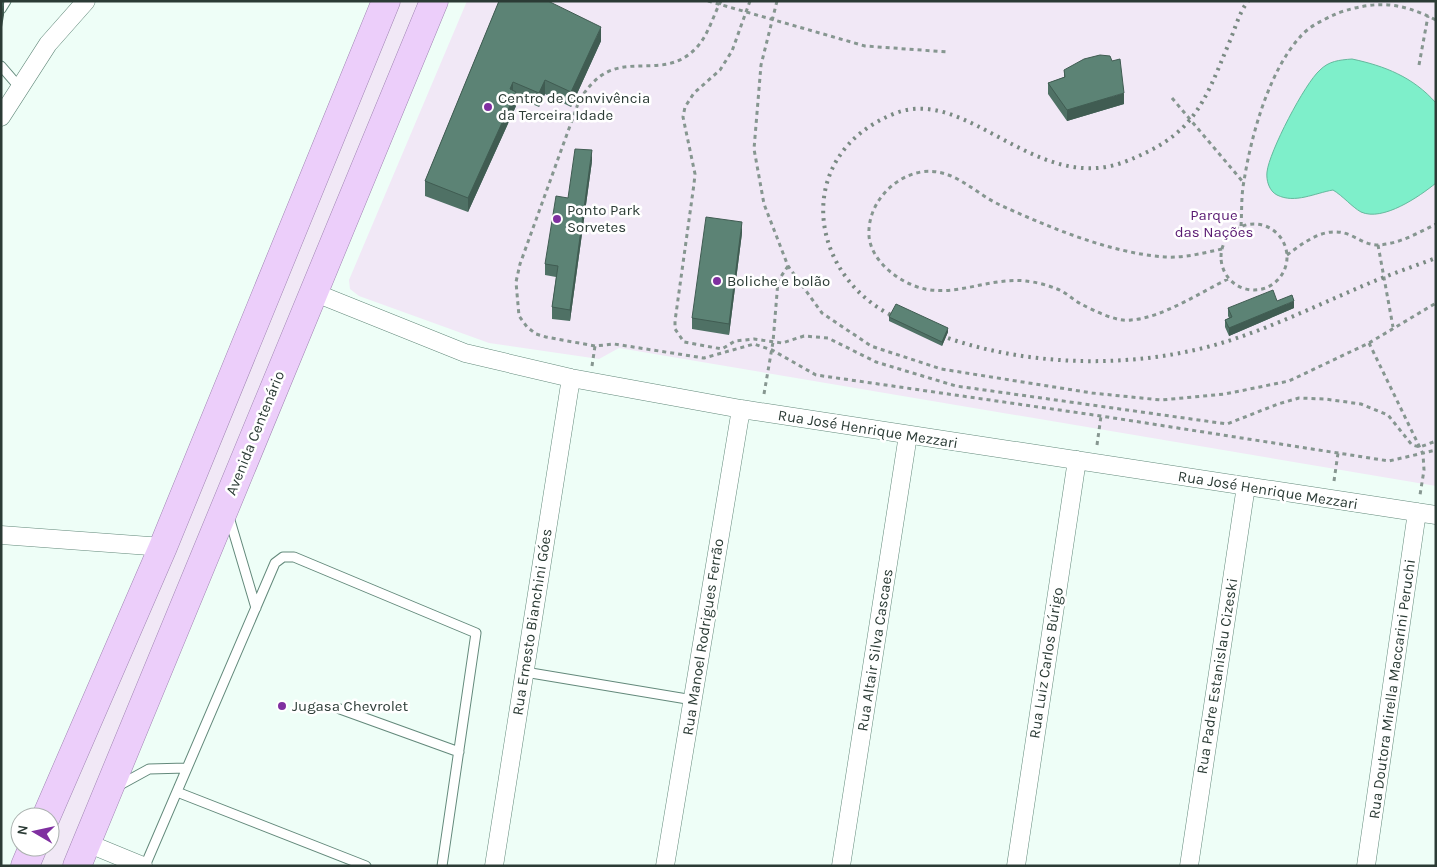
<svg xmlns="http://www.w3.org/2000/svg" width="1437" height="867" viewBox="0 0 1437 867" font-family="Karla,sans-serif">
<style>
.green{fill:#f1e8f6}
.water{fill:#7eefca;stroke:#65b99d}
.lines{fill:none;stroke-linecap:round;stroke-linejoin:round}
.lane-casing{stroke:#63897b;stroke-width:11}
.street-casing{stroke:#63897b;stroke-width:19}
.primary-casing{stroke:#a085b3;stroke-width:29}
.path{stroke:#869690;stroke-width:3;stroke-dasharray:4 4;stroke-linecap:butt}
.lane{stroke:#fff;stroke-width:9}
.street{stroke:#fff;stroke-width:18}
.primary{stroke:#eccefa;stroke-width:28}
.rail{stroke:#7a8a83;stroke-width:4;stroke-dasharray:2.5 5;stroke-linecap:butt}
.wall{fill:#4f7165}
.shaded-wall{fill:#405c52}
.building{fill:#5c8375;stroke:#405c52}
.poi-dot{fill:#7f2fa0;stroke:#fff;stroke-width:2}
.labels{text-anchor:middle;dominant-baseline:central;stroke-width:5;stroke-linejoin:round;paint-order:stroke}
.poi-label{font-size:15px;fill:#2b3b35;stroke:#fff;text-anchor:start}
.park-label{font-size:15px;fill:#581871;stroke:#fff}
.street-label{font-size:15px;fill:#2b3b35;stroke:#fff}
</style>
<rect width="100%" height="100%" fill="#eefef7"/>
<path class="green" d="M392,1H423L64,866H36L44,847H50V832Z
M467,1H1436V486L619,348L599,359L489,343L359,296L350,289L349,280Z"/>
<path class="water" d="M1352,59C1385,66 1413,77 1436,103V183C1420,196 1383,222 1361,212C1352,207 1343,196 1333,190C1315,193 1295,204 1277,195C1269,191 1266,180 1267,172C1269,152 1305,83 1320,70C1329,61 1339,60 1352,59Z"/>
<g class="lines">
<g class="lane-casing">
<path id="lane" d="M1,9L6,1
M1,66L20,88
M229,517L256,608
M525,672L693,700
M340,709L459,752
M118,786L149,769L186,768
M177,792L366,866
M145,866L275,563L283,557H294L476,633L442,866"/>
</g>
<g class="street-casing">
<path id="street" d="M1,117L48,44L86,1
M313,292L465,353L571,378L741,409L1436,515
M1,535L163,547
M87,843L143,866
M494,866L571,378
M665,866L741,409
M841,866L908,435
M1016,866L1077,460
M1189,866L1246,486
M1366,866L1417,512"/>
</g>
<g class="primary-casing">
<path id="primary" d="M46,817L163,547L386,1
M25,866L33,847
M77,866L434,1"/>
</g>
<path class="path" d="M708,1L865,46L948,52
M721,1C713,16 709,33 698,46C668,80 633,55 602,75C592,82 585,91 579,101L520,264L516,282L519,316L527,327L536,334L546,337L595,346L614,344L704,358L754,344L772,350L816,375L1101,416L1389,461L1436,450
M750,1L732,51L720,70L694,93L685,107L683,117L695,174L694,184L675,321V329L684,342L722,349L735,341L754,339L782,343L804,336L828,338L876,362L956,386L1227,424L1278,404L1299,398L1325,399L1361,404L1388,415L1412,445L1420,447L1436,441
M777,1L761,65L754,149L764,204L788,266L822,313L871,346L941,369L1092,393L1161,400L1225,394L1289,381L1369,343L1436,303
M1419,65L1428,16
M1172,98L1243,182
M1221 257a33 33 0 1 1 66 0a33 33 0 1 1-66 0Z
M1241,226C1242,211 1241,196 1244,181C1251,136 1269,71 1300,37C1309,26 1325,19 1338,13C1376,0 1400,2 1436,20
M1378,245L1393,327
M1222,249C1203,253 1185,258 1165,257C1110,253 1048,227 998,204C973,192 953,167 921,172C892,177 867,205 869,236C871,262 901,284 925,289C959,296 991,277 1026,281C1035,282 1048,285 1057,289C1066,292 1073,300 1081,304C1095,311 1116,322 1131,320C1162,318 1201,292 1228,279
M1287,255C1306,241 1326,225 1350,235C1359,239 1367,245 1378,245C1399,244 1418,233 1436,224
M1369,343L1423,454L1424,470L1420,495
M592,366L595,346
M764,394L773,342L778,281L788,266
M1097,445L1101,416
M1334,481L1338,453"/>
<use href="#lane" class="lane"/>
<use href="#street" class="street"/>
<use href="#primary" class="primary"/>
<path class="rail" d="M904,321C807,283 789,154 896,113C967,86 1036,195 1124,162C1193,136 1203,106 1229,43C1235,29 1239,13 1248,1
M934,333C1024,368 1137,370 1228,341C1275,326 1320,304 1365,285C1388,275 1412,267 1436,258"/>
</g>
<path class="wall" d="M499,1L601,41L571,107L545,94L539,107L516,97V106L468,212L425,196V181Z
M1064,70L1124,104L1067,121L1048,94V83L1064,77Z
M592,161L570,321L552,319V307L556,277L545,275V264L568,198Z
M742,233L729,335L692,329V318Z
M1277,301L1294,308L1229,336L1225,327V320L1229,318L1228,316V308Z
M889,317L948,332L942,346L889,321Z"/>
<path class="shaded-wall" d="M4,1V15L1,33V18Z
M601,27V41L571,107V92Z
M545,80V94L539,107V93Z
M513,82V97L510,89Z
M516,92V106L468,212V198Z
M1124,93V104L1067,121V110Z
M592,150V161L570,321V310Z
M742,222V233L729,335V324Z
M1294,301V308L1229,336V328Z
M948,328V332L942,346V342Z"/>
<path class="building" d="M1,1H4L1,18Z
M499,1H548L601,27L571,92L545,80L539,93L513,82L510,89L516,92L468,198L425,181Z
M1100,55L1110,56L1112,61L1120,59L1124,93L1067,110L1048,83L1065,77L1064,70L1084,59Z
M575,149L592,150L570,310L552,307L558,266L545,264L556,196L568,198Z
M706,217L742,222L729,324L692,318Z
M1273,290L1277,301L1292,295L1294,301L1229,328L1225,320L1232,317L1228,308Z
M896,304L948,328L942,342L889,317Z"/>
<g class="poi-dot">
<circle cx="488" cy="107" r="5"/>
<circle cx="557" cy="219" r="5"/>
<circle cx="717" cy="281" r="5"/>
<circle cx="282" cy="706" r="5"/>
</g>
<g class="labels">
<g class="poi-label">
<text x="498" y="98">Centro de Convivência<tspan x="498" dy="17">da Terceira Idade</tspan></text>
<text x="567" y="210">Ponto Park<tspan x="567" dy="17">Sorvetes</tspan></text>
<text x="727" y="281">Boliche e bolão</text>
<text x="292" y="706">Jugasa Chevrolet</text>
</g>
<g class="park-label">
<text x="1214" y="215">Parque<tspan x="1214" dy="17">das Nações</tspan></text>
</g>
<g class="street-label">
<text transform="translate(868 429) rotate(9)">Rua José Henrique Mezzari</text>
<text transform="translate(255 433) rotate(-68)">Avenida Centenário</text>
<text transform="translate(1268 490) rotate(9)">Rua José Henrique Mezzari</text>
<text transform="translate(532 622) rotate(-81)">Rua Ernesto Bianchini Góes</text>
<text transform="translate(703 637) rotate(-81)">Rua Manoel Rodrigues Ferrão</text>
<text transform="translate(875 650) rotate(-81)">Rua Altair Silva Cascaes</text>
<text transform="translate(1046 663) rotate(-81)">Rua Luiz Carlos Búrigo</text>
<text transform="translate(1217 676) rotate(-81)">Rua Padre Estanislau Cizeski</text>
<text transform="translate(1392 689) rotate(-82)">Rua Doutora Mirella Maccarini Peruchi</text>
</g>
</g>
<rect width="1437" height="867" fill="none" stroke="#2b3b35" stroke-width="5"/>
<g transform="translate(35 832) rotate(279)"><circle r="24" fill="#ffffff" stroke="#aab1ae"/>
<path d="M0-4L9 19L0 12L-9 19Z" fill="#7f2fa0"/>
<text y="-8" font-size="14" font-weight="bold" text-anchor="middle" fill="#2b3b35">N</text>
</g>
</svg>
